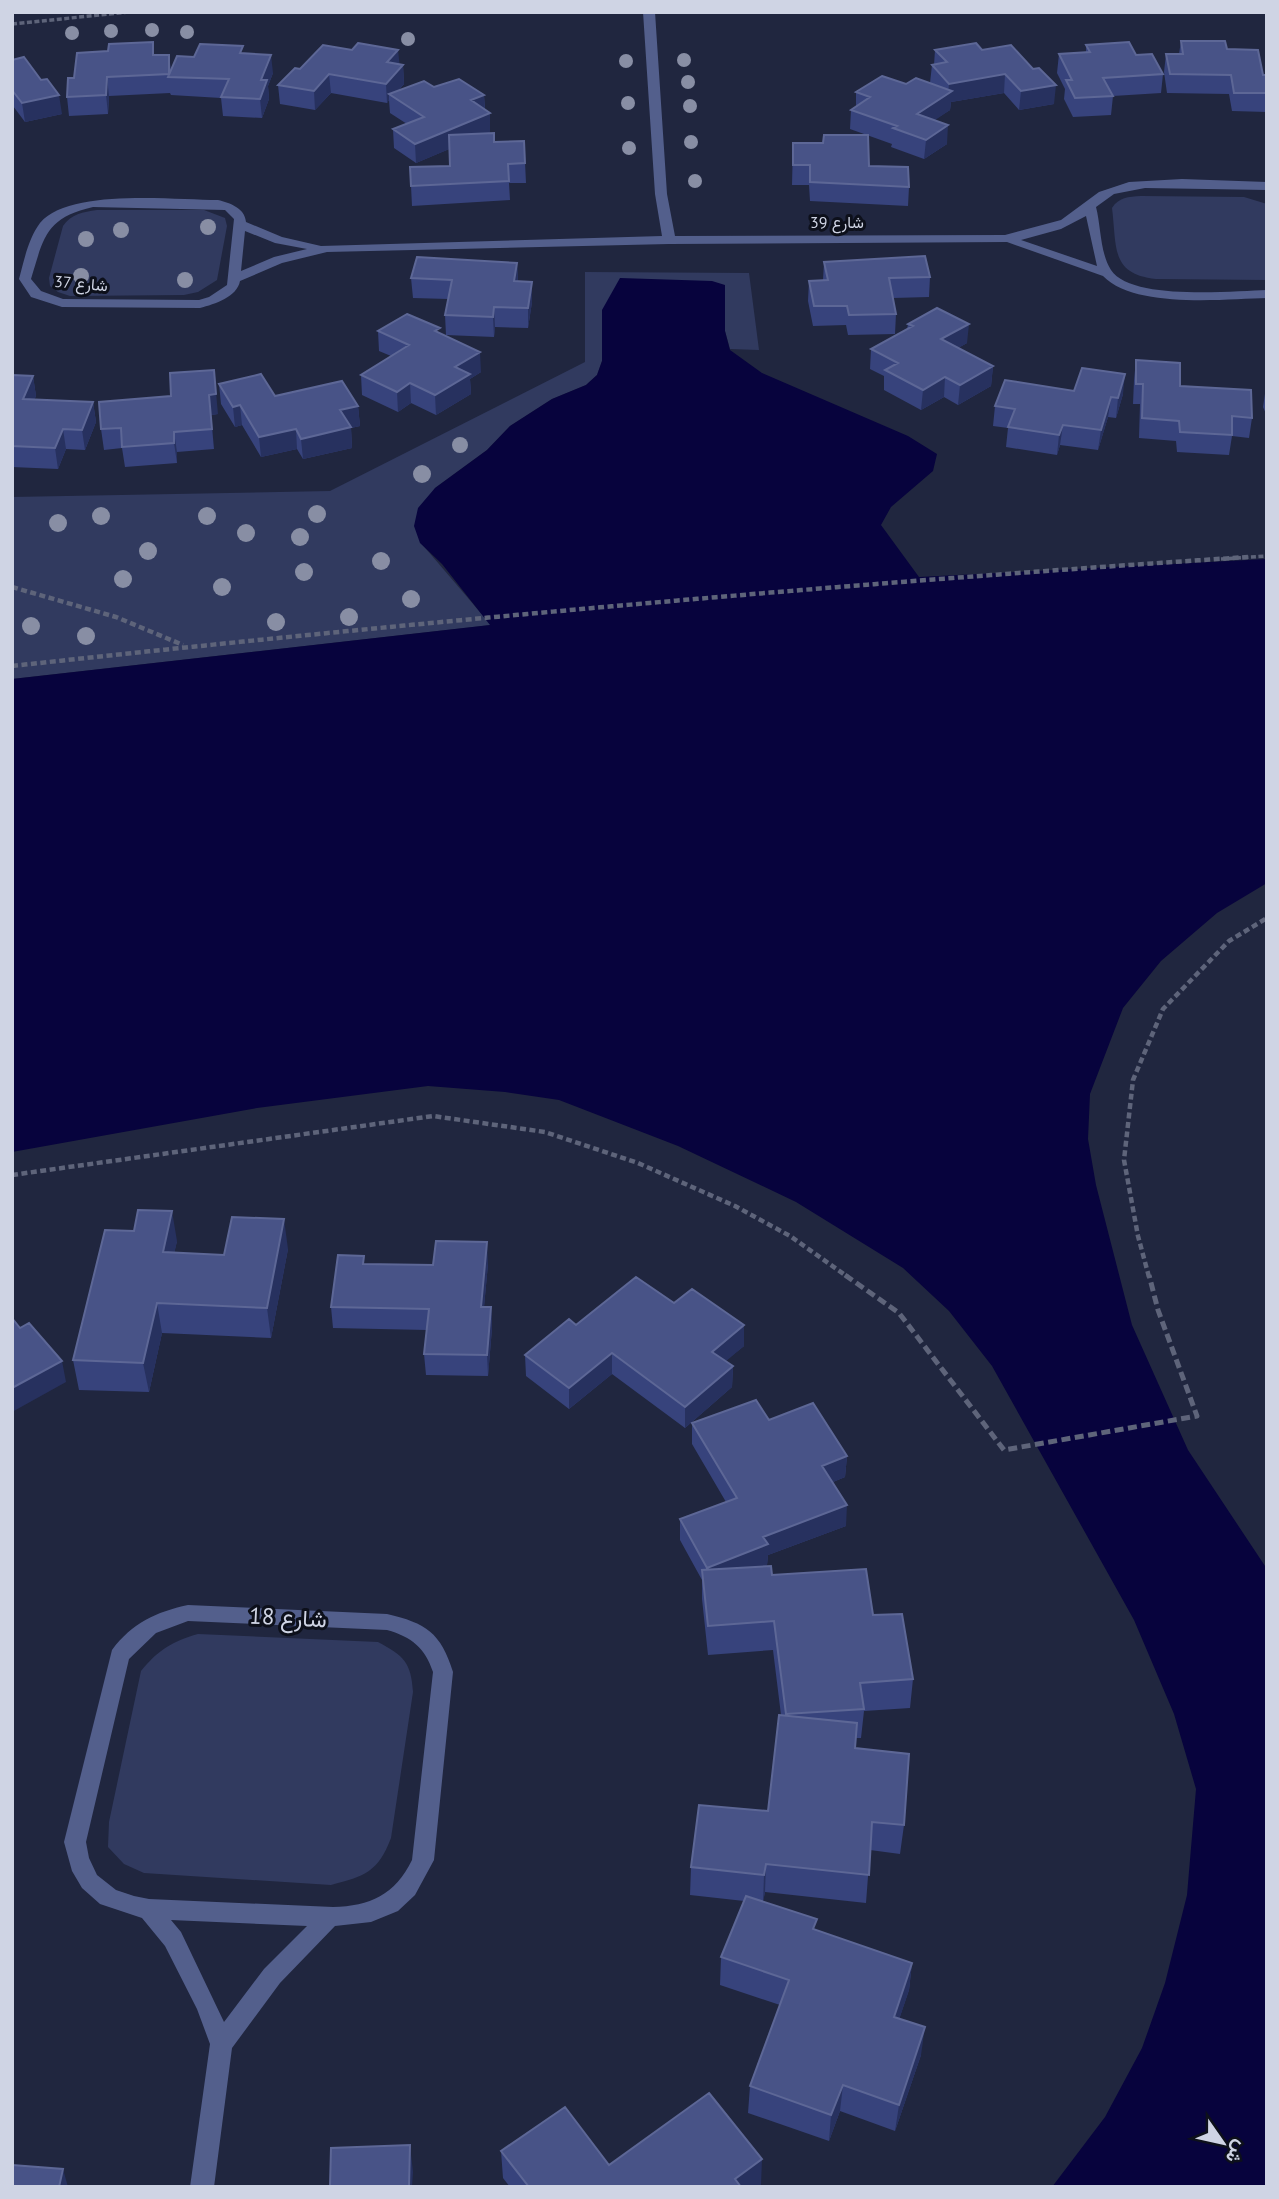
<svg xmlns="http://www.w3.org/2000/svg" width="1279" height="2199" viewBox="0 0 1279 2199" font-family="'PT Sans',Vazirmatn,sans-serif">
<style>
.green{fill:#313a5f}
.water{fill:#07033d}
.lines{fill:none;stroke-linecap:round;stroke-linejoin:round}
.path-far2{stroke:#5e647a;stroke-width:3.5;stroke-dasharray:5 2.5;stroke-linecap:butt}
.path-far1{stroke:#5e647a;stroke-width:4.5;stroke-dasharray:6 3.5;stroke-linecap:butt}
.path{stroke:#5e647a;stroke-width:5;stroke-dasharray:9 4.5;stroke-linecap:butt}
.minor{fill:#535f8c;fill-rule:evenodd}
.tree{fill:#888ea4}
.wall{fill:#37437c}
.shaded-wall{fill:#27315f}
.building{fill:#485387;stroke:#5d6796;stroke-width:2}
.labels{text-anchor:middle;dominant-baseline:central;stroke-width:6;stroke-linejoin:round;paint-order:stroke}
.far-street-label{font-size:16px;fill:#cfd4e4;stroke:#0d101b}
.near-street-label{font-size:23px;fill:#cfd4e4;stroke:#0d101b}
</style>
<rect width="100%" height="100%" fill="#20263f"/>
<path class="green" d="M1141,196L1244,197L1267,204V280L1156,279C1110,274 1117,247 1112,208C1119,197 1128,197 1141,196Z
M97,210H204L225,218L227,226L217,280L198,292L184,295L70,296L58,292L50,286L49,278L63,226C71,214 83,212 97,210Z
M585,272L749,273L759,350L730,349L725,331L724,285L602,310V361L597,375L586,385L552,399L510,426L487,450L435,488L421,543L491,625L12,679V497L330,491L585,362Z
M198,1634L378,1642C404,1656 411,1662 413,1692L391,1838C378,1872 365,1876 331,1885L144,1873L124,1864L108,1847L109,1822L141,1671C158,1650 173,1641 198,1634Z"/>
<path class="water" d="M620,278L712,281L725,285V331L730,350L762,373L908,436L937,454L933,471L891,507L881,525L919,577L1267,559V883L1217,913L1161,961L1123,1008L1090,1094L1088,1139L1096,1185L1132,1325L1188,1450L1267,1569V2187H1052L1105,2117L1142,2048L1165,1983L1187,1895L1196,1789L1174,1714L1134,1620L992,1366L949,1311L903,1268L796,1202L678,1146L559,1100L505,1092L428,1086L257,1108L12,1152V679L490,625L442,564L420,543L414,526L418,508L435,488L487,450L510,426L552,399L586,385L597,375L602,361V310Z"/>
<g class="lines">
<path class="path-far2" d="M12,24L129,12
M1221,559L1267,556"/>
<path class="path-far1" d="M12,587L116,617L183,645
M12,666C423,621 835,584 1248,557
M12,1175L433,1116L545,1132L638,1163L735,1206L790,1236L848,1277
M1149,1277L1138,1236L1124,1160L1133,1080L1163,1009L1229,941L1267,918"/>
<path class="path" d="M845,1275L899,1313L1004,1450L1197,1416L1158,1310L1149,1275"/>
<path class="minor" d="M643,12H655L667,194L675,236L1005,235L1061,220L1099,192L1129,182L1182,179L1267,182V190L1145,188L1114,194L1096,207C1101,226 1100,253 1111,270C1131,301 1233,291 1267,290V298C1224,299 1135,309 1103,276L1007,242L669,244L327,252L282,263L240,281C237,297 215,304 200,308L62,307L31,297L19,279C24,261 28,239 40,223C69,188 174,200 218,200C230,203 245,208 246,222L282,237L321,246L662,236L655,194ZM93,207L225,210L234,219L227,285L209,297L199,300L63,299L41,291L31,279C44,236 46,218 93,207ZM1086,216L1097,266L1021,240L1061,229ZM245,231L275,243L307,249L274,257L241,271Z
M188,1605L387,1614C426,1623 441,1633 453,1672L434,1860L415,1895L398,1911L371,1922L335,1926L280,1983L232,2048L214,2187H190L210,2044L197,2009L165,1946L142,1918L100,1904L82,1888L72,1871L64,1842L112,1650C132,1623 156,1612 188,1605ZM188,1621L387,1630C412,1637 425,1648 433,1672L412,1860C395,1895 370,1906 333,1907L149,1899L134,1896L116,1890L97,1875L89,1858L86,1842L129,1659L156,1633ZM171,1920L307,1926L264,1969L224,2022L181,1932Z"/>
</g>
<g class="tree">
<circle cx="152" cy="30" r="7"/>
<circle cx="111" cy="31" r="7"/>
<circle cx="187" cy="32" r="7"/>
<circle cx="72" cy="33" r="7"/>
<circle cx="408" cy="39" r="7"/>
<circle cx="684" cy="60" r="7"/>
<circle cx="626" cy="61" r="7"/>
<circle cx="688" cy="82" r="7"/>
<circle cx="628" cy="103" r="7"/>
<circle cx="690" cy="106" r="7"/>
<circle cx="691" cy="142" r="7"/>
<circle cx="629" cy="148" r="7"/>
<circle cx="695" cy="181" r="7"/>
<circle cx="208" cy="227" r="8"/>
<circle cx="121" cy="230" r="8"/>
<circle cx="86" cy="239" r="8"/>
<circle cx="81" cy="276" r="8"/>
<circle cx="185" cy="280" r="8"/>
<circle cx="460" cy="445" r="8"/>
<circle cx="422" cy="474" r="9"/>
<circle cx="317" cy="514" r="9"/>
<circle cx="101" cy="516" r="9"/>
<circle cx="207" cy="516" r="9"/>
<circle cx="58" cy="523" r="9"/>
<circle cx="246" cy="533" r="9"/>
<circle cx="300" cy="537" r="9"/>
<circle cx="148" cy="551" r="9"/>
<circle cx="381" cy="561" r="9"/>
<circle cx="304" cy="572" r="9"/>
<circle cx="123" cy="579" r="9"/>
<circle cx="222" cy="587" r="9"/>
<circle cx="411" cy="599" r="9"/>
<circle cx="349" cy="617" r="9"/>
<circle cx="276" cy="622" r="9"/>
<circle cx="31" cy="626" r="9"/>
<circle cx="86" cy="636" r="9"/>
</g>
<path class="wall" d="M1181,41L1227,49L1263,75H1267V112L1232,111L1229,94L1167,93L1164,72L1166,54H1179Z
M153,42L154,55H169L171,71L194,57L244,54L273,73L268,86L269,99L262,118L223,116L221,98L171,95L170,93L109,96L108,114L69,116L67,97L74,78L108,51Z
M1086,45L1136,55L1163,74L1161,93L1113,96L1111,115L1073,117L1064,99L1065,89L1057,73L1059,54L1086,53Z
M935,50H982L1054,104L1019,110L1004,93L951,102L950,110L934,120L947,144L924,159L891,147L892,144L850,129L851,110L856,107V92L930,83L932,65H934Z
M12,60L62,114L25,122L13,106H12Z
M399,64L403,65L404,84L398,91L434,87L484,95L485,109L490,132L486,134L494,142L524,141L526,183H509L510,200L412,206L411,186L450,166L449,149L416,163L394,148L393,129L407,124L390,113L389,100L387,103L331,93L315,110L280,104L278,85L300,69Z
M793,143L869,166L909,187L908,206L810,201L809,185H792Z
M824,262L930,277L929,297L893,298L896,314L895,334L848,335L846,325L813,326L808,301L809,281L823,280Z
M517,263L518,282H532V302L528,328L495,327L494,337L446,335L445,315L448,299L413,298L411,278Z
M908,324L967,343L958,348L993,366L991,386L958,405L944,397L921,410L884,390V376L870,369L871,349L907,329Z
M378,331L440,334L481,372L470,379L471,394L436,415L411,403L398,412L362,395L361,375L391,356L379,351Z
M1136,360L1180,386L1252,418L1249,438L1232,436L1229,455L1177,452L1176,441L1139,438L1140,404H1133L1134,380Z
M12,375L33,376L36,396L34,400L93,402L96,422L85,450L66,449L58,469L12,467Z
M219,384L275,396L358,406L360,426L351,428L352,448L303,459L297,449L261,457L242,425L235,427L221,404Z
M1266,387H1267V416L1263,407Z
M1074,391L1123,394L1116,418L1108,417L1098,450L1060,445L1057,455L1006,447L1008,428L993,426L995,406Z
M99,402L218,414L211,415L214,449L177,452V463L125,467L122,448L104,450L101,429Z
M177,1241L174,1253L224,1255L288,1249L271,1338L162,1333L149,1392L79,1390L73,1360Z
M365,1264L433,1265L488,1264L484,1307H491L492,1328L488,1376L426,1375L424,1354L427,1330L333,1328L331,1307Z
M674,1303L744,1325V1346L725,1361L733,1366L732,1387L685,1428L612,1374L569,1409L526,1376L525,1355L576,1325Z
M769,1420L847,1456L845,1477L833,1482L846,1526L768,1555L767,1565L764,1566L772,1575L873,1615L913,1679L910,1708L864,1711L861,1738H856L855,1748L904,1825L900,1854L870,1850L866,1903L765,1892L763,1901L817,1930L912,1963L909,1990L899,2019L921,2055L895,2131L840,2111L829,2141L748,2113L750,2086L780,2005L720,1985L721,1957L744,1901L690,1895L691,1867L768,1811L781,1715L773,1650L708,1655L702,1599V1580L680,1540V1519L726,1502L692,1444V1423Z
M501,2151L609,2165L761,2185L758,2187H510L503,2178Z"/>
<path class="shaded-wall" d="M398,50L400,68L387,62Z
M271,55L273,73L268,86L269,99L262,118L260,99L261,80Z
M403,65L404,84L393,96L389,94V100L387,103L386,84Z
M329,74L331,93L315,110L314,91Z
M1005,74L1004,93L951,102L950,110L916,133L917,114L948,93L949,84Z
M107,77L109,96L108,114L106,95Z
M1056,85L1054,104L1019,110L1021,91Z
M59,95L62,114L25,122L22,103Z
M484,95L485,114L471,100Z
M490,113V132L416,163L415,144Z
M948,125L947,144L924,159L926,140Z
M517,263L518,283L514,281Z
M532,282V302L528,328V308Z
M494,307L495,327L494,337L493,317Z
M969,324L967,343L939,359L941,339Z
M480,352L481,372L470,379L471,394L436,415L435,395L455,367Z
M993,366L991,386L958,405L960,385Z
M214,370L218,414L211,415L214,449L209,395Z
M1125,374L1123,394L1116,418L1118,398Z
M33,376L36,396L26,419L23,399Z
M945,377L944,397L921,410L923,390Z
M410,383L411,403L398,412L397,392Z
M1111,397L1108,417L1098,450L1101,430Z
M93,402L96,422L85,450L82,430Z
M240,405L242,425L235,427L233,407Z
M358,406L360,426L351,428L352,448L303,459L301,439L340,410Z
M1063,425L1060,445L1057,455L1059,435Z
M63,429L66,449L58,469L55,448Z
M296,429L297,449L261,457L259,437Z
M174,432L177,452V463L174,443Z
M172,1211L177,1241L168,1282L163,1252Z
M284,1219L288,1249L271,1338L267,1308Z
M487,1242L488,1264L482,1328L481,1307Z
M157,1303L162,1333L149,1392L143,1363Z
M491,1307L492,1328L488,1376L487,1355Z
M744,1325V1346L712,1373V1352Z
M612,1353V1374L569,1409V1388Z
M62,1361L66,1382L12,1412V1388Z
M733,1366L732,1387L685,1428V1407Z
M847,1456L845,1477L821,1487L822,1466Z
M847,1505L846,1526L768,1555L767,1565L707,1588V1568L763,1537Z
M766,1864L765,1892L763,1903L764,1875Z
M912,1963L909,1990L891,2044L894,2017Z
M925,2027L921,2055L895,2131L899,2105Z
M843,2085L840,2111L829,2141L831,2115Z
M410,2145L413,2172L412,2187H409Z
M762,2159L761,2185L758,2187H735V2179Z
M63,2169L68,2187H59Z"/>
<path class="building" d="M1181,41H1225L1227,49L1258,50L1263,75H1267V93H1234L1231,75L1170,74L1166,54H1183Z
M153,42V55H169V74L107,77L106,95L67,97L68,78H74L77,53L108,51L109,44Z
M1129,42L1136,55L1152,54L1163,74L1103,78L1113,96L1075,98L1066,80H1072L1059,54L1090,52L1086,45Z
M358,43L398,50L387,62L403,65L386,84L329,74L314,91L278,85L295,68L300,69L323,45L352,50Z
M976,43L982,50L1011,45L1033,69L1039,68L1056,85L1021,91L1005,74L949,84L932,65L947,62L935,50Z
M200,44L243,46L240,53L271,55L261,80H267L260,99L221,97L229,79L168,77L177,56L194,57Z
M24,57L41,80L47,79L59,95L22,103L12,90V60Z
M882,76L906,84L916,78L952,91L917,114L948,125L926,140L893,128L897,126L851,110L870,97L856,92Z
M459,79L484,95L471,100L490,113L415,144L393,129L424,117L389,94L424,81L434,87Z
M494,133V142L524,141L525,163L508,164L509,181L411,186L410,167L450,166L449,135Z
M824,135H868L869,166L908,167L909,187L810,182V165H793V143H823Z
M925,256L930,277L889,278L896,314L849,315L847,306H814L809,281L828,280L824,262Z
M417,257L517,263L514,281L532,282L528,308L494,307L493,317L445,315L452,280L411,278Z
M937,308L969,324L941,339L993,366L960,385L945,377L923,390L885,370L898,363L871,349L913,326L908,324Z
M407,314L440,328L435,331L480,352L455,367L470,374L435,395L410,383L397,392L361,375L409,345L378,331Z
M1136,360L1180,363V386L1251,390L1252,418L1232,416V435L1180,432L1179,421L1142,418L1143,384H1136Z
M1082,368L1125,374L1118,398L1111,397L1101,430L1063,425L1059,435L1008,427L1015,409L995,406L1005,380L1074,391Z
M214,370L216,394L209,395L212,429L174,432V443L122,447L121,428L101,429L99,402L171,396L170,373Z
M261,374L275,396L342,381L358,406L340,410L351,427L301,439L296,429L259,437L240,405L233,407L219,384Z
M12,375L33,376L23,399L93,402L82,430L63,429L55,448L12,446Z
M138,1210L172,1211L163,1252L224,1255L232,1217L284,1219L267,1308L157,1303L143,1363L73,1360L105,1230L134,1231Z
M436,1241L487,1242L481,1307H491L487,1355L424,1354L429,1309L331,1307L338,1255L364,1256L363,1264L433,1265Z
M636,1277L674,1303L692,1289L744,1325L712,1352L733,1366L685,1407L612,1353L569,1388L525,1355L569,1319L576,1325Z
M12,1318L20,1328L29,1323L62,1361L12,1388Z
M756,1400L769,1420L813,1403L847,1456L822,1466L847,1505L763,1537L768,1544L707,1568L680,1519L737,1498L692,1423Z
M771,1566L772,1575L866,1569L873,1615L902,1614L913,1679L860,1683L864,1709L786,1714L774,1621L708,1626L702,1570Z
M779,1715L857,1723L855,1748L909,1754L904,1825L872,1822L869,1875L766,1864L764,1875L691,1867L699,1805L768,1811Z
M746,1896L817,1919L813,1929L912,1963L894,2017L925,2027L899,2105L843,2085L831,2115L750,2086L789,1980L721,1957Z
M709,2093L762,2159L735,2179L741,2187H529L501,2151L565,2107L609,2165Z
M410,2145L409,2187H330L331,2148Z
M12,2165L63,2169L59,2187H12Z"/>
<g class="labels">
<g class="far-street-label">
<text x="837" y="222">شارع 39</text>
<text transform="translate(81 283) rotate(5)">شارع 37</text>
</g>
<g class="near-street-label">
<text transform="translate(288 1617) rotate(3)">شارع 18</text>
</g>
</g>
<rect width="1279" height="2199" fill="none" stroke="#cfd4e4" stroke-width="28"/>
<g transform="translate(1223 2143) rotate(124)" stroke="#0d101b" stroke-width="5" paint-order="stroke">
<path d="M0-5L12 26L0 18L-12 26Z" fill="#cfd4e4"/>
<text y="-10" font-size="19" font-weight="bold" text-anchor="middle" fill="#cfd4e4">ش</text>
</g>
</svg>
